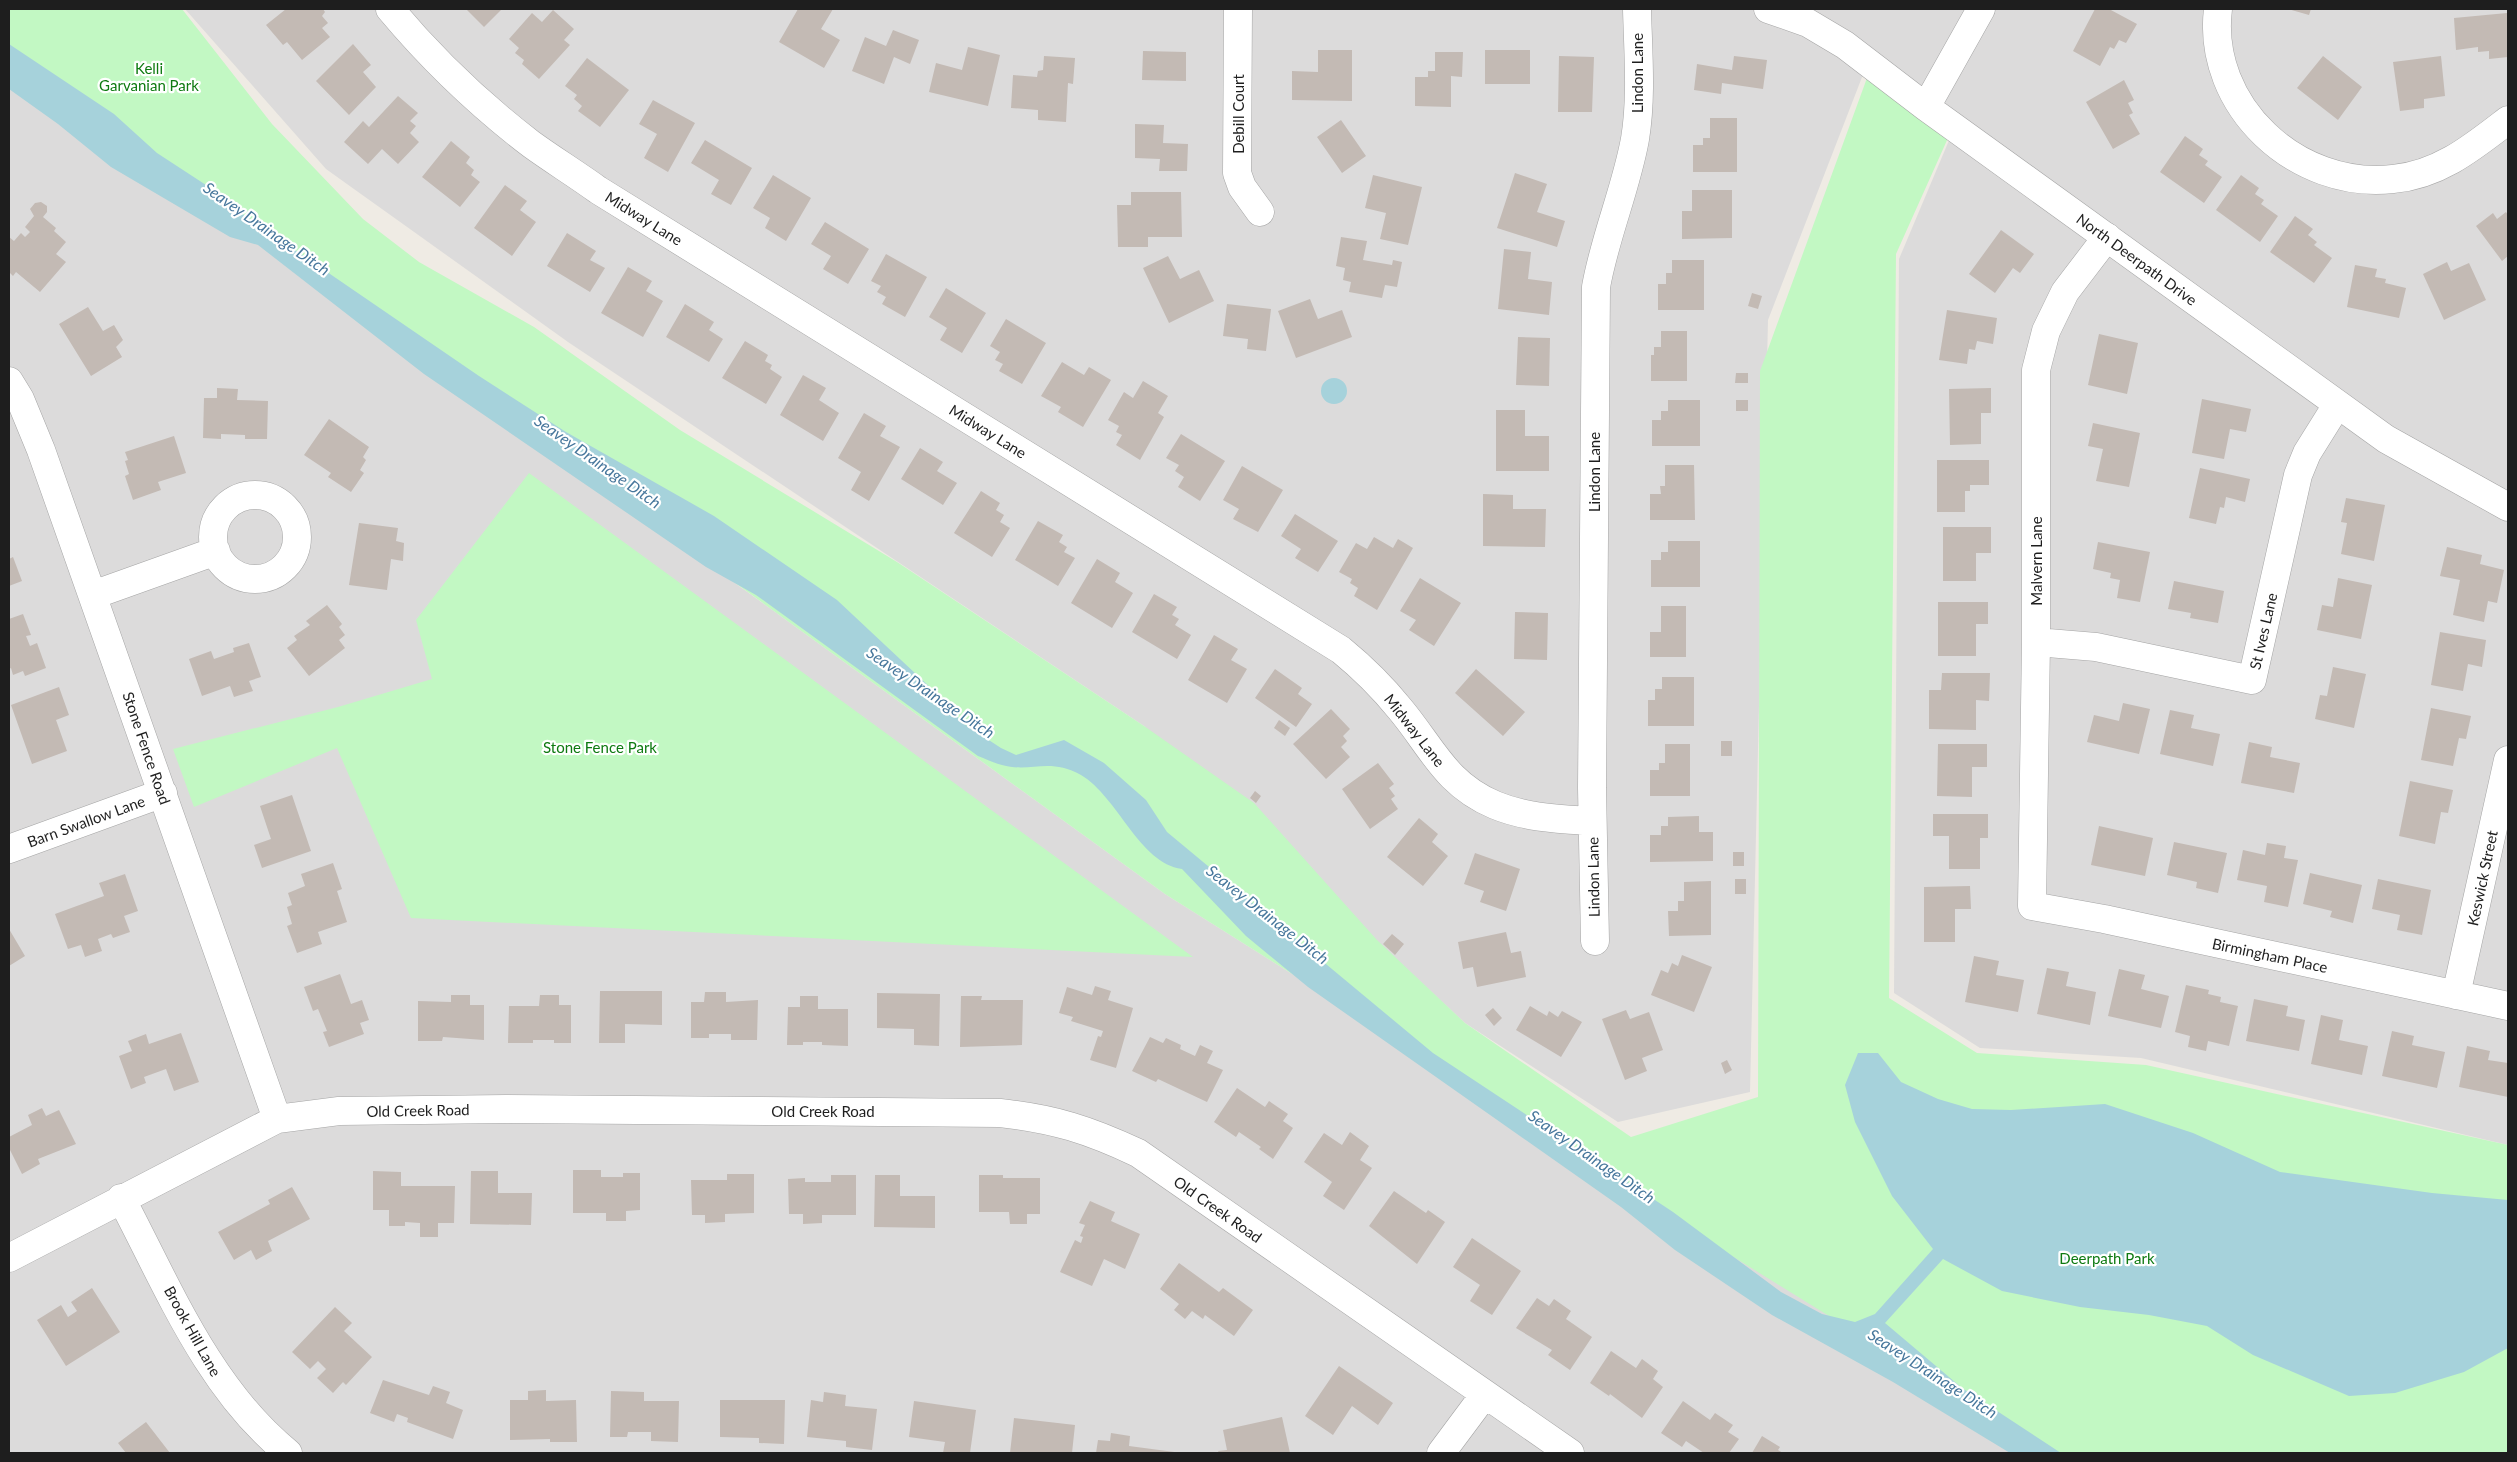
<svg xmlns="http://www.w3.org/2000/svg" width="2517" height="1462" viewBox="0 0 2517 1462" font-family="Lato,sans-serif">
<style>
.residential{fill:#dcdbdb}
.park{fill:#c2f8c3}
.water{fill:#a6d2db}
.building{fill:#c3bab4}
.lines{fill:none;stroke-linecap:round;stroke-linejoin:round}
.minor-casing{stroke:#a5a5a5;stroke-width:29}
.tertiary-casing{stroke:#a5a5a5;stroke-width:29}
.minor{stroke:#fff;stroke-width:28}
.tertiary{stroke:#fff;stroke-width:28}
.labels{text-anchor:middle;dominant-baseline:central;stroke-width:4.5;stroke-linejoin:round;paint-order:stroke}
.park-label{font-size:15px;fill:#0e7a11;stroke:#fff}
.street-label{font-size:15px;fill:#1e1e1e;stroke:#fff}
.water-label{font-size:16px;font-style:italic;fill:#47779c;stroke:#fff}
</style>
<rect width="100%" height="100%" fill="#efebe4"/>
<path class="residential" d="M185,9H2508V1145L2141,1058L1980,1048L1894,993L1899,259L1950,138L1864,72L1768,320L1750,1092L1618,1122L1465,1023L1144,726L568,342L326,169Z
M9,58L1165,894L2053,1453H9Z"/>
<path class="park" d="M9,9H182L272,124L363,219L419,262L534,327L680,430L897,562L1144,726L1254,803L1377,940L1465,1023L1631,1137L1758,1097L1760,371L1867,78L1948,138L1896,254L1889,998L1977,1053L2146,1065L2508,1145V1453H2051L1570,1156L1337,1002L1165,894L29,72L9,56Z
M529,473L1193,957L411,918L337,748L194,807L173,749L338,707L432,679L416,620Z"/>
<path class="water" d="M9,44L114,114L157,153L206,185L241,213L479,376L566,432L714,516L837,600L933,690L952,708L961,722L1001,748L1016,755L1064,740L1104,763L1146,800L1167,832L1433,1053L1673,1212L1781,1292L1822,1314L1855,1322L1875,1314L1933,1249L1892,1196L1855,1122L1845,1085L1858,1053H1878L1901,1082L1938,1099L1972,1109L2011,1110L2105,1104L2193,1133L2280,1172L2432,1193L2508,1200V1348L2464,1372L2395,1393L2349,1396L2253,1355L2207,1326L2149,1315L2080,1307L2002,1291L1943,1259L1885,1323L1962,1388L2061,1453H2010L1893,1382L1772,1315L1675,1250L1621,1207L1308,987L1246,936L1182,869C1139,863 1118,797 1081,775C1049,757 1031,773 1002,765C994,763 986,759 978,756L756,595L706,567L424,374L258,245L230,237L111,167L58,124L9,89Z
M1321 391a13 13 0 1 1 26 0a13 13 0 1 1-26 0Z"/>
<path class="building" d="M286,9H323L325,12L322,16L328,23L322,28L330,37L302,60L287,42L283,45L266,25Z
M466,9H502L484,27Z
M798,9H833L821,29L840,40L824,68L779,42Z
M2095,9H2109L2137,24L2126,43L2119,40L2114,49L2110,47L2100,66L2073,51Z
M2288,9H2311L2309,15Z
M553,10L574,29L564,40L570,45L539,79L522,64L524,60L515,53L519,48L509,39L532,13L542,22Z
M2507,13L2508,57L2489,59V51L2478,52V47L2456,50L2454,18Z
M893,30L919,40L910,64L894,57L884,84L852,71L865,37L886,46Z
M353,44L371,65L363,72L376,87L349,115L316,81Z
M968,47L1000,55L988,106L929,92L936,63L962,70Z
M1318,50H1352V101L1292,100V71L1318,72Z
M1485,50H1530V84H1485Z
M1143,51L1186,52V81L1142,80Z
M1435,52H1463L1462,77L1451,76V107L1415,106V77H1428V71H1435Z
M1044,56L1075,58L1073,84L1068,83L1066,122L1038,120V110L1011,108L1013,75L1037,77L1038,71L1043,70Z
M1559,56L1594,57L1592,112H1558Z
M1734,56L1767,60L1763,89L1722,83L1721,94L1694,90L1697,64L1732,70Z
M2323,56L2362,87L2338,120L2297,88Z
M2441,56L2445,96L2424,99V108L2400,111L2393,62Z
M587,58L629,90L600,127L578,111L582,106L574,99L577,95L565,86Z
M2124,80L2134,100L2128,103L2133,113L2129,115L2140,134L2113,149L2086,102Z
M398,96L418,113L410,121L416,126L410,133L419,142L398,164L382,149L368,164L344,142L363,121L369,127Z
M653,100L695,123L668,172L644,158L657,134L639,124Z
M1710,118H1737V172H1693V145H1703V138H1710Z
M1341,120L1366,156L1342,173L1317,137Z
M1135,124L1164,125L1163,143L1188,144L1187,171H1159L1160,159L1135,158Z
M2185,136L2203,149L2199,155L2208,161L2205,165L2222,177L2204,203L2160,172Z
M705,140L752,168L731,205L711,194L719,180L691,163Z
M451,141L470,157L466,163L474,170L471,175L480,182L460,207L422,177Z
M1515,173L1547,184L1537,212L1565,221L1557,247L1497,228Z
M773,175L811,198L786,241L765,228L770,218L753,208Z
M1373,175L1422,187L1408,245L1380,239L1386,213L1365,208Z
M2241,175L2259,188L2255,194L2264,200L2261,204L2278,216L2260,242L2216,210Z
M505,185L527,201L520,210L536,222L512,256L474,228Z
M1692,190H1732V238L1682,239V211H1692Z
M1131,192H1181L1182,237H1148V247H1118L1117,205H1131Z
M41,202L47,206V212L43,217L56,228L54,231L66,242L56,254L66,262L40,292L16,272L13,276L9,272V237L14,241L21,233L25,237L30,232L25,227L34,216L30,209L35,203Z
M2506,212L2508,215V256L2502,261L2476,226L2493,213L2497,219Z
M2295,216L2313,229L2308,235L2317,242L2314,245L2332,258L2314,283L2270,252Z
M825,222L869,249L848,284L823,269L831,256L811,244Z
M2001,230L2034,254L2020,273L2013,268L1995,293L1969,274Z
M567,233L596,251L590,260L605,268L590,292L547,266Z
M1341,237L1367,241L1363,260L1392,265L1393,260L1402,262L1397,287L1385,285L1382,298L1349,292L1351,282L1343,280L1345,268L1336,266Z
M1504,249L1531,252L1528,279L1552,282L1549,315L1498,309Z
M886,254L927,277L905,317L882,304L886,297L877,292L881,286L871,281Z
M1168,256L1180,279L1199,270L1214,301L1169,323L1143,268Z
M1672,260H1704V310H1658V284H1666V273H1672Z
M2447,262L2451,271L2469,263L2486,300L2444,320L2423,274Z
M2355,265L2377,269L2375,277L2386,279L2385,283L2406,288L2399,318L2347,307Z
M628,267L652,281L646,291L663,301L643,337L601,313Z
M946,288L986,313L962,353L940,340L947,328L929,317Z
M1752,293L1762,296L1758,309L1748,306Z
M1310,299L1318,319L1342,310L1352,337L1296,358L1278,311Z
M685,304L714,322L709,330L723,339L709,362L666,337Z
M1227,304L1271,309L1266,351L1247,349L1248,339L1223,336Z
M88,307L103,331L114,325L123,340L116,347L122,357L91,376L59,324Z
M1947,310L1997,318L1993,344L1977,341L1975,350L1969,349L1967,364L1939,360Z
M1006,319L1046,343L1022,384L999,371L1003,364L995,360L1000,352L990,346Z
M1661,331H1687V381H1651V355H1654V347H1661Z
M2099,334L2138,343L2127,394L2088,385Z
M1518,337L1550,338L1549,386L1516,385Z
M745,341L768,355L765,361L772,365L770,369L782,377L766,404L722,378Z
M1062,362L1084,375L1089,367L1111,380L1083,427L1058,412L1061,407L1041,396Z
M1736,373H1748V383H1735Z
M803,375L826,388L819,400L839,413L823,441L780,415Z
M1143,381L1168,396L1158,413L1164,417L1140,460L1116,445L1122,435L1116,432L1119,426L1108,420L1124,392L1133,398Z
M217,388L238,389L237,400L268,401L267,439H245V435L221,434V439L203,438L204,398H217Z
M1991,388V413H1981V444L1950,445L1949,389Z
M2202,399L2251,409L2246,432L2230,429L2224,459L2192,453Z
M1668,400H1700V446H1652V420H1661V411H1668Z
M1736,400H1748V411H1736Z
M1496,410H1525V436H1549V471H1496Z
M864,413L886,426L880,436L900,447L869,501L851,490L861,472L838,458Z
M329,419L369,447L363,457L366,460L360,470L364,473L351,492L328,477L331,473L304,455Z
M2093,423L2140,433L2129,487L2096,481L2103,449L2088,446Z
M1181,434L1225,461L1200,501L1178,487L1184,477L1175,471L1179,465L1166,458Z
M174,436L186,473L158,482L161,490L133,500L125,476L129,474L125,461L128,460L125,452Z
M920,448L943,462L937,471L957,483L943,505L901,479Z
M1937,460H1989V485H1970V491H1965V512H1937Z
M1665,465H1694L1695,520H1650V494H1661L1660,486H1665Z
M1242,466L1283,490L1258,532L1233,519L1239,509L1223,500Z
M2200,468L2250,479L2245,502L2226,497L2224,508L2220,507L2216,524L2189,518Z
M981,491L1000,503L996,510L1004,515L1000,522L1010,528L992,557L954,533Z
M1483,494L1513,495V509H1546L1545,547L1483,546Z
M2346,498L2385,505L2374,561L2341,554L2347,523L2341,522Z
M1295,514L1338,541L1318,572L1295,558L1301,549L1281,536Z
M1038,521L1063,535L1059,542L1067,547L1064,552L1075,558L1058,586L1015,560Z
M359,523L398,528L396,541L404,543L403,561L391,559L387,590L349,585Z
M1943,527H1991V553H1976V581H1943Z
M1374,537L1393,548L1398,539L1413,548L1377,610L1354,596L1358,588L1350,583L1352,579L1339,572L1356,543L1367,549Z
M1668,541H1700V587H1651V560H1661V552H1668Z
M2098,542L2150,552L2140,602L2117,598L2120,580L2110,578L2111,573L2093,569Z
M2447,547L2482,555L2480,564L2504,570L2497,603L2488,601L2484,622L2453,615L2460,580L2440,576Z
M13,557L22,581L9,586V559Z
M1097,559L1120,573L1115,582L1133,593L1112,628L1071,603Z
M1420,578L1461,603L1434,646L1409,630L1416,620L1400,611Z
M2338,578L2372,585L2361,639L2317,630L2322,605L2333,607Z
M2174,581L2224,591L2218,623L2190,618L2191,613L2168,609Z
M1154,594L1177,607L1172,615L1179,619L1175,625L1191,635L1177,659L1132,632Z
M1938,602H1988V624H1976V656H1938Z
M327,605L342,624L339,627L345,635L339,640L345,648L309,676L287,648L297,640L294,636L310,625L306,621Z
M1661,606H1686V657H1650V632H1661Z
M1515,612L1548,613L1547,660L1514,659Z
M23,614L31,635L26,636L30,646L37,643L46,668L25,676L23,671L13,675L11,668L9,669V619Z
M2440,632L2486,640L2482,667L2468,664L2463,691L2431,685Z
M1214,635L1238,649L1231,660L1247,669L1227,703L1188,680Z
M249,643L261,677L249,681L253,691L234,697L230,686L202,696L189,659L211,651L214,659L234,652L233,648Z
M2333,667L2366,674L2354,728L2315,719L2320,695L2327,696Z
M1275,669L1302,688L1298,694L1312,704L1296,727L1255,698Z
M1476,669L1525,712L1503,736L1455,693Z
M1942,673H1990L1989,701L1976,700V730L1929,729V690H1941Z
M1662,677H1694V726H1648V700H1655V689H1662Z
M59,687L69,715L56,720L67,751L32,764L11,705Z
M2123,703L2150,709L2139,754L2087,742L2094,715L2119,721Z
M2431,708L2471,716L2466,739L2459,738L2453,766L2421,760Z
M1331,709L1350,729L1343,736L1347,741L1341,747L1350,757L1326,779L1293,744Z
M2170,710L2194,715L2191,728L2220,734L2213,766L2160,754Z
M1279,720L1290,728L1285,736L1274,728Z
M1721,741H1732V756H1721Z
M2249,742L2272,747L2270,757L2300,763L2294,793L2241,783Z
M1665,744H1690V796H1650V770H1659V763H1665Z
M1938,744H1987V767H1972V797L1937,796Z
M1378,763L1394,784L1389,788L1395,796L1391,799L1398,809L1370,829L1342,789Z
M2410,781L2453,790L2448,813L2441,812L2435,844L2399,836Z
M1255,791L1261,796L1256,803L1250,798Z
M292,795L311,851L262,868L254,845L271,839L260,806Z
M1933,814H1988V838H1980V869H1949V836H1933Z
M1699,816V832H1713V861L1650,862V835H1661V826H1668V817Z
M1419,818L1438,834L1432,842L1448,856L1423,886L1387,857Z
M2099,826L2153,838L2145,876L2091,865Z
M2174,842L2227,853L2218,893L2196,888L2197,882L2167,875Z
M2267,843L2286,846L2284,858L2298,860L2288,907L2264,902L2267,886L2237,880L2243,850L2265,855Z
M1733,852H1744V866H1733Z
M1475,853L1520,869L1506,911L1480,902L1484,891L1464,884Z
M333,863L342,889L337,891L347,922L318,932L322,944L297,953L287,926L292,924L287,907L292,905L288,893L305,886L301,874Z
M2310,873L2362,885L2353,923L2330,917L2332,911L2303,904Z
M125,874L138,911L124,916L130,932L113,938L111,934L98,939L102,951L85,957L81,945L68,949L55,914L104,896L99,883Z
M1735,879H1746V894H1735Z
M2378,879L2431,890L2422,935L2397,930L2400,915L2372,909Z
M1711,881V935L1669,936L1668,911H1678V901H1684V882Z
M1970,886L1971,909H1955V942H1924V887Z
M9,929L25,956L9,966Z
M1506,932L1511,953L1521,951L1526,977L1477,987L1473,967L1463,969L1458,942Z
M1392,934L1404,944L1395,955L1383,944Z
M1682,955L1712,967L1694,1012L1651,995L1661,970L1668,973L1672,963L1678,966Z
M1974,956L1999,961L1996,975L2024,980L2018,1012L1965,1002Z
M2047,968L2069,972L2066,986L2096,992L2090,1025L2037,1014Z
M2119,969L2145,975L2141,989L2169,996L2161,1028L2108,1016Z
M340,974L351,1004L362,1000L369,1020L360,1023L364,1034L329,1047L323,1032L327,1031L318,1009L313,1011L304,987Z
M2186,985L2209,990L2208,994L2221,997L2220,1002L2238,1006L2229,1046L2208,1041L2206,1051L2188,1047L2190,1036L2175,1032Z
M1095,986L1111,991L1108,1000L1133,1008L1116,1068L1090,1060L1098,1036L1101,1037L1103,1031L1071,1021L1073,1017L1059,1013L1067,987L1092,995Z
M600,991H662V1025L625,1024V1043H599Z
M705,992H726V1002L758,1000L757,1040H731V1034H709V1038H691V1002H704Z
M877,993L940,994L939,1046L914,1045V1029L877,1028Z
M451,995H470V1005H484V1040L443,1037L442,1041H418V1001L451,1002Z
M540,995H559V1005H571V1043H554V1040H533V1043H508L509,1006H539Z
M800,996H818V1009H848V1046L822,1045V1042H803V1045H787L788,1007H800Z
M961,996H982L981,1000H1023L1022,1045L960,1047Z
M2254,999L2288,1006L2286,1016L2305,1020L2299,1051L2246,1041Z
M1530,1006L1547,1016L1549,1011L1558,1017L1562,1011L1582,1022L1561,1057L1516,1030Z
M1493,1008L1502,1018L1494,1026L1485,1015Z
M1626,1010L1630,1019L1649,1012L1663,1050L1642,1058L1647,1071L1625,1080L1602,1019Z
M2321,1015L2343,1020L2339,1040L2368,1046L2362,1075L2311,1064Z
M2392,1031L2414,1036L2412,1045L2445,1052L2437,1088L2382,1076Z
M181,1033L199,1082L174,1091L166,1069L144,1077L146,1083L131,1089L119,1056L132,1051L128,1041L146,1034L149,1044Z
M1150,1037L1163,1043L1166,1038L1181,1045L1180,1049L1195,1056L1200,1045L1213,1051L1207,1063L1223,1070L1207,1102L1158,1079L1156,1082L1132,1071Z
M2467,1046L2490,1051L2488,1060L2508,1063V1097L2459,1087Z
M1727,1060L1732,1070L1725,1074L1721,1063Z
M1237,1088L1265,1107L1269,1101L1288,1114L1283,1121L1293,1128L1273,1159L1259,1149L1261,1147L1239,1132L1236,1137L1214,1122Z
M42,1108L46,1116L59,1110L76,1144L38,1159L40,1164L22,1174L9,1148V1137L32,1125L28,1115Z
M1350,1132L1369,1146L1360,1160L1372,1168L1344,1210L1323,1196L1332,1182L1304,1162L1324,1133L1342,1145Z
M573,1170H601V1177H623V1173H640V1210L626,1211V1221H606V1213H573Z
M373,1171L401,1172V1186H455L454,1223H438V1237H420V1223L405,1222V1226H389V1210H373Z
M471,1171H498V1193H532L531,1225L470,1224Z
M727,1174H754V1213L725,1214V1222L705,1223V1215H692L691,1180H727Z
M831,1175H856V1215H822V1223L803,1224V1214H789L788,1179L805,1178V1182H831Z
M875,1175H900V1196H935V1228L874,1227Z
M979,1175H1003V1178H1040V1214H1027V1224H1010L1009,1212H979Z
M292,1187L310,1219L268,1241L272,1251L256,1260L251,1250L234,1260L218,1232L270,1204L268,1200Z
M1394,1191L1426,1213L1428,1210L1445,1222L1417,1264L1369,1226Z
M1090,1201L1115,1212L1111,1221L1140,1234L1125,1269L1104,1259L1092,1286L1060,1272L1075,1240L1081,1243L1083,1237L1080,1236L1085,1225L1079,1223Z
M1472,1238L1521,1271L1492,1315L1470,1301L1480,1285L1453,1267Z
M1179,1263L1219,1292L1223,1288L1253,1310L1234,1336L1205,1315L1203,1319L1192,1311L1185,1319L1174,1310L1179,1304L1160,1289Z
M92,1288L120,1332L66,1366L37,1320L61,1305L68,1317L77,1311L71,1302Z
M1537,1298L1549,1306L1554,1299L1571,1311L1566,1319L1592,1337L1570,1370L1548,1355L1552,1350L1516,1328Z
M335,1307L352,1323L344,1331L372,1357L346,1385L343,1382L333,1393L317,1378L326,1369L318,1361L310,1369L292,1352Z
M1611,1351L1636,1368L1642,1359L1658,1371L1653,1379L1663,1387L1642,1418L1610,1394L1609,1396L1590,1383Z
M1339,1366L1393,1403L1378,1425L1352,1406L1333,1435L1305,1416Z
M383,1380L429,1395L433,1386L450,1392L446,1403L463,1410L453,1439L407,1422L408,1418L397,1414L394,1422L370,1413Z
M546,1390V1401L576,1400L577,1442H550V1439L510,1440V1400H528V1391Z
M611,1391L644,1392V1401H679L678,1442L651,1441V1432H628L627,1437H610Z
M824,1392L846,1395L845,1406L877,1409L872,1450L846,1447V1441L807,1437L811,1400L823,1402Z
M720,1400H785L784,1444L759,1443V1438L720,1437Z
M914,1401L976,1410L970,1453H943L945,1442L909,1437Z
M1683,1401L1710,1420L1715,1413L1733,1425L1728,1432L1739,1439L1729,1453H1704L1686,1441L1682,1447L1661,1433Z
M1282,1417L1290,1453H1219L1218,1451L1227,1450L1223,1430Z
M1014,1418L1075,1425L1072,1453H1010Z
M146,1422L170,1453H126L118,1443Z
M1111,1433L1130,1436L1129,1446L1182,1453H1096L1098,1440L1110,1441Z
M1762,1436L1780,1447L1778,1450L1783,1453H1752Z"/>
<g class="lines">
<g class="minor-casing">
<path id="minor" d="M390,9C431,58 480,105 531,144C553,160 576,174 598,190L1341,650C1363,668 1383,688 1400,709C1432,747 1445,784 1495,805C1526,818 1560,819 1592,821
M1238,9L1237,173L1242,187L1260,212
M2218,9C2206,106 2297,190 2393,179C2439,175 2473,147 2508,120
M2107,237L2065,292L2046,331L2036,370V642L2032,906L2104,919L2508,1006
M9,381L20,399L41,450L277,1119
M213 537a42 42 0 1 1 84 0a42 42 0 1 1-84 0Z
M93,595L216,551
M2036,642L2096,647L2252,680L2298,475L2307,453L2337,405
M9,849L163,793
M1595,941L1592,788L1596,287C1605,236 1626,189 1635,139C1642,97 1638,51 1637,9
M2456,995L2508,760
M121,1198C168,1287 208,1388 288,1453
M9,1258L277,1119L339,1111L506,1109L1000,1113C1055,1119 1089,1130 1138,1153L1570,1453
M1441,1453L1485,1394"/>
</g>
<g class="tertiary-casing">
<path id="tertiary" d="M1768,9L1808,23L1845,45L1926,107L2386,439L2508,507
M1926,107L1981,9"/>
</g>
<use href="#minor" class="minor"/>
<use href="#tertiary" class="tertiary"/>
</g>
<g class="labels">
<g class="park-label">
<text x="149" y="68">Kelli<tspan x="149" dy="17">Garvanian Park</tspan></text>
<text x="600" y="747">Stone Fence Park</text>
<text x="2107" y="1258">Deerpath Park</text>
</g>
<g class="street-label">
<text transform="translate(1637 73) rotate(-90)">Lindon Lane</text>
<text transform="translate(1238 114) rotate(-90)">Debill Court</text>
<text transform="translate(644 218) rotate(32)">Midway Lane</text>
<text transform="translate(2137 259) rotate(36)">North Deerpath Drive</text>
<text transform="translate(988 431) rotate(32)">Midway Lane</text>
<text transform="translate(1594 472) rotate(-90)">Lindon Lane</text>
<text transform="translate(2036 561) rotate(-90)">Malvern Lane</text>
<text transform="translate(2263 631) rotate(-77)">St Ives Lane</text>
<text transform="translate(1415 730) rotate(52)">Midway Lane</text>
<text transform="translate(147 748) rotate(71)">Stone Fence Road</text>
<text transform="translate(86 821) rotate(-20)">Barn Swallow Lane</text>
<text transform="translate(1593 877) rotate(-91)">Lindon Lane</text>
<text transform="translate(2482 878) rotate(-78)">Keswick Street</text>
<text transform="translate(2270 955) rotate(12)">Birmingham Place</text>
<text transform="translate(418 1110) rotate(-1)">Old Creek Road</text>
<text x="823" y="1111">Old Creek Road</text>
<text transform="translate(1218 1209) rotate(35)">Old Creek Road</text>
<text transform="translate(193 1331) rotate(61)">Brook Hill Lane</text>
</g>
<g class="water-label">
<text transform="translate(267 228) rotate(35)">Seavey Drainage Ditch</text>
<text transform="translate(598 461) rotate(35)">Seavey Drainage Ditch</text>
<text transform="translate(931 692) rotate(34)">Seavey Drainage Ditch</text>
<text transform="translate(1268 914) rotate(38)">Seavey Drainage Ditch</text>
<text transform="translate(1592 1156) rotate(35)">Seavey Drainage Ditch</text>
<text transform="translate(1933 1373) rotate(33)">Seavey Drainage Ditch</text>
</g>
</g>
<rect width="2517" height="1462" fill="none" stroke="#1e1e1e" stroke-width="20"/>
</svg>
